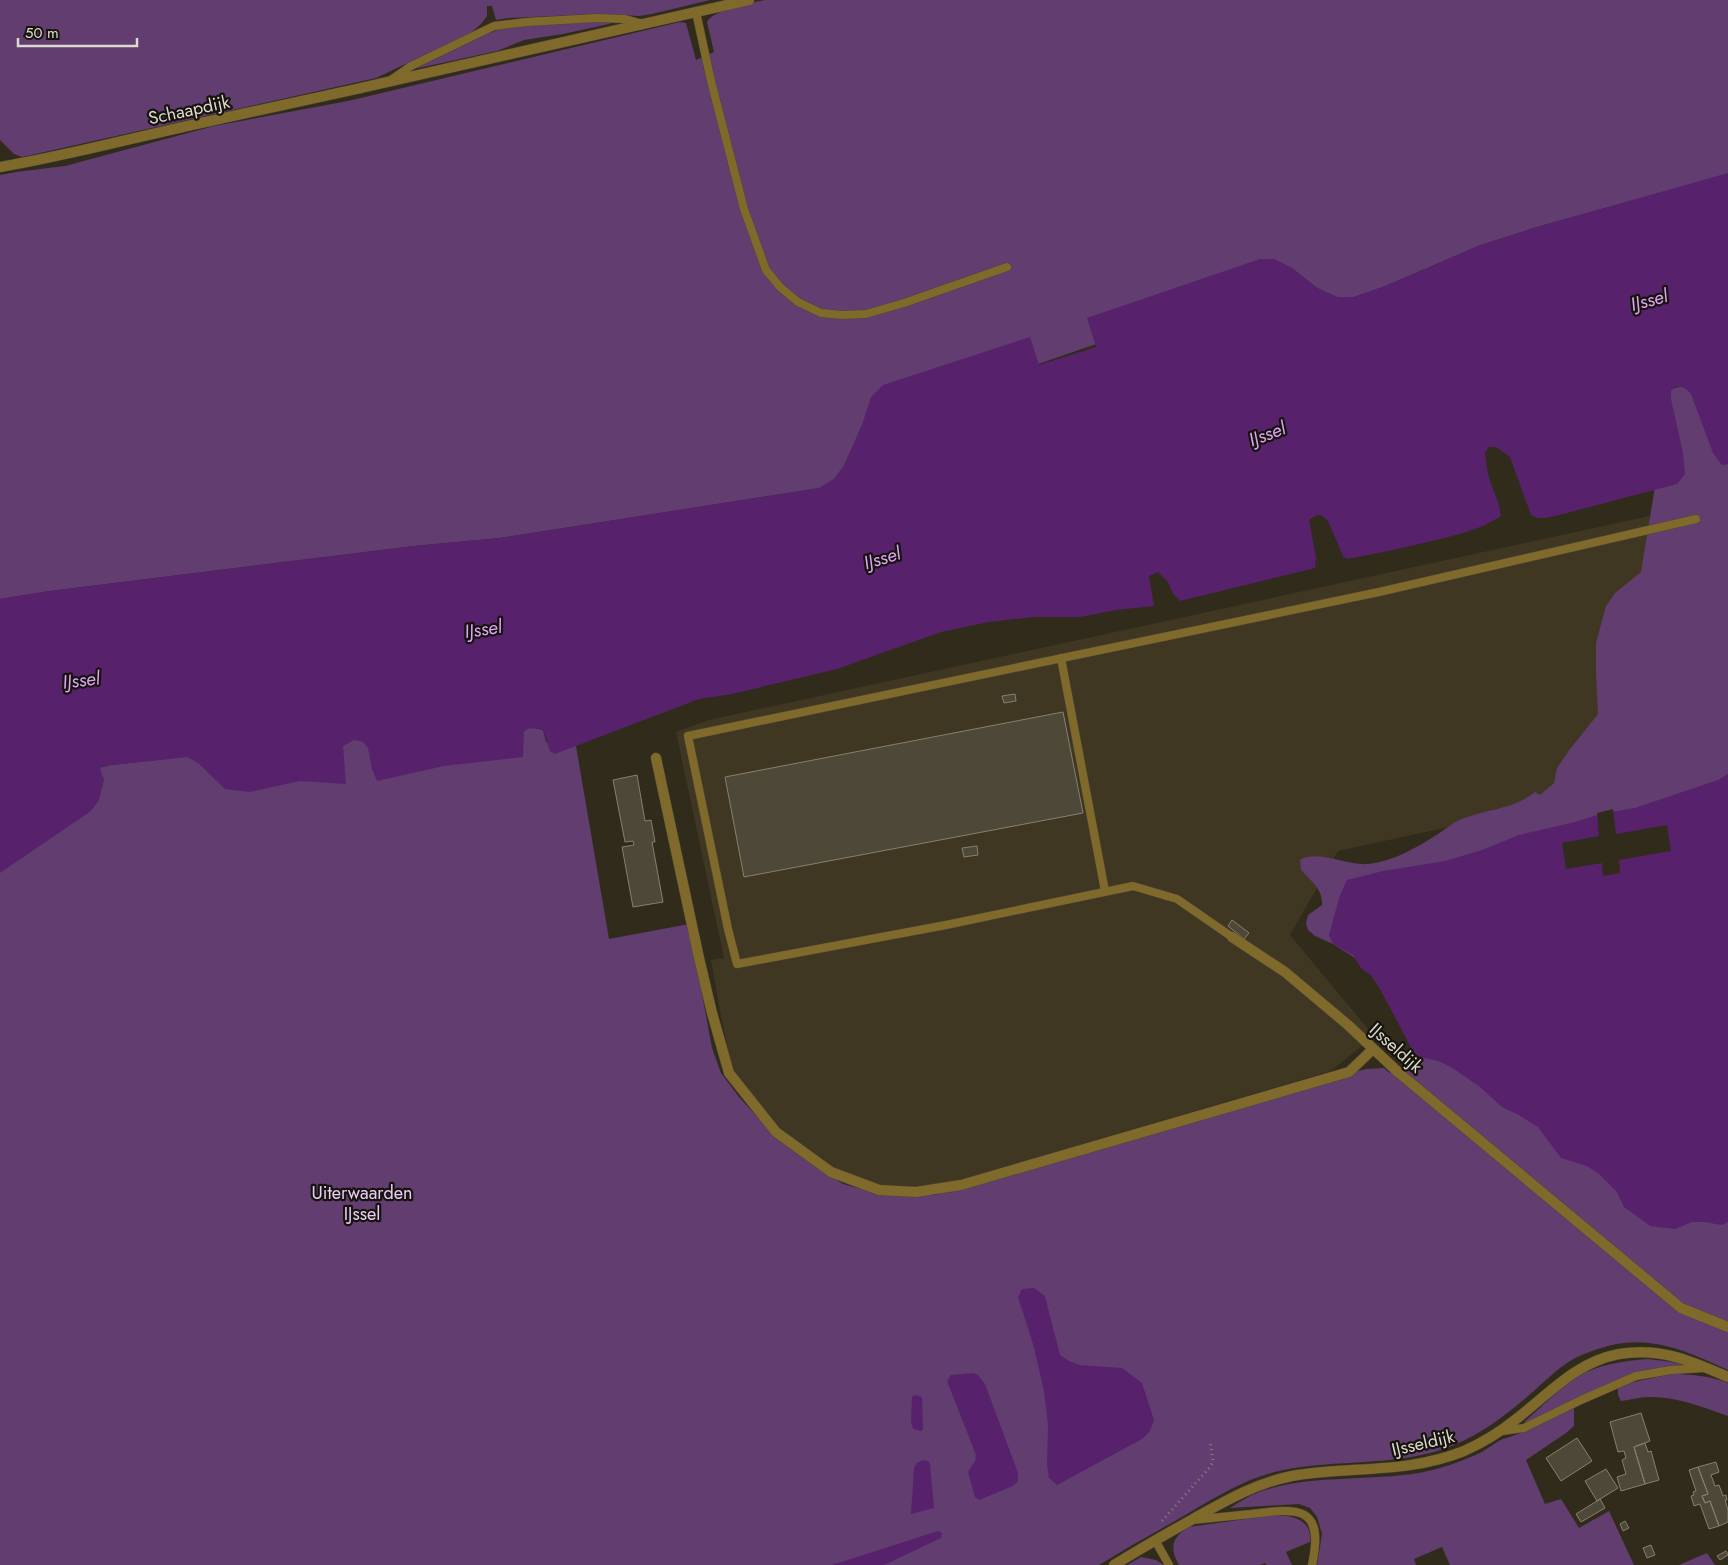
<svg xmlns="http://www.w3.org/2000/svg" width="1728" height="1565" viewBox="0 0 1728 1565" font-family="Jost,sans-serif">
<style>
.built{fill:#3f3722}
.green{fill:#613d70}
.water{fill:#57226b}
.pier{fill:#312b1c}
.building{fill:#4e4838;stroke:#86806e}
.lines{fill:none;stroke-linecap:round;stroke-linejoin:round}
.service-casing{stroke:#4d4739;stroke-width:9}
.minor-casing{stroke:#4d4739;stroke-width:11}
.tertiary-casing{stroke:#4d4739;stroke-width:11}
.path{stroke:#878276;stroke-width:3;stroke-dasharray:1 4;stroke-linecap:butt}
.service{stroke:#7f6a2c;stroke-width:8}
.minor{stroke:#7f6a2c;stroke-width:10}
.tertiary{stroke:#7f6a2c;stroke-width:10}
.labels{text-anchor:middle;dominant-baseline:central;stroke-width:4.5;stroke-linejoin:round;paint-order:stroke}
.street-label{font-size:18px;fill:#dddad0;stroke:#17140d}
.park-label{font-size:18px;fill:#e9ccf6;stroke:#17140d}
.water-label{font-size:19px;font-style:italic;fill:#dda4f6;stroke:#17140d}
</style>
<rect width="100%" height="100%" fill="#312b1c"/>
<path class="built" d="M1728,499L1665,780L1338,851L1290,935L1374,1036L1331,1071L938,1186L917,1188L880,1186L839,1173L813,1155L779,1127L757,1104L743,1086L734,1070L728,1051L720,1011L711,960L724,958L676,732L709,720Z"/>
<path class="green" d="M0,0H710L652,14L639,16L598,14L509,18L496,20L492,6H487V16L481,24L471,33L376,78L22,157L14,154L0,140Z
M765,0H1728V174L1537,227L1478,246L1388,285L1353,298H1338L1317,288L1292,268L1274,260L1260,259L1099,343L862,425L845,465L834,479L820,488L500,538L414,546L50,591L0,599V175L16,172L65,166L214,126L348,101L680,22L686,23L696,60L714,52L707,22C714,9 751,3 765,0Z
M613,21L609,24L563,34L524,40L497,51L414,69L489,33L507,27L540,24Z
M1728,375V1370C1691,1353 1654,1335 1612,1345C1597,1349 1580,1354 1567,1363C1555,1371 1545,1381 1535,1390C1510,1412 1485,1432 1454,1445C1398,1468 1337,1458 1279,1471C1246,1478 1216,1497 1187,1514C1158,1531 1128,1547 1099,1565H0V788L31,783L111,765L357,738L534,728L543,730L546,742L552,745L576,746L609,939L689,924L712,1048L721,1073L739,1097L774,1135L816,1167L843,1184L879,1194L907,1196L935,1195L1140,1138L1353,1072L1367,1069L1384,1068L1390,1073L1419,1057L1412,1049L1383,993L1366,967L1355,958L1333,944L1315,936L1308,930L1306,923L1308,915L1322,905C1323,889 1311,881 1301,870L1300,860C1317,849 1348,866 1368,864C1394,861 1416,848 1438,834C1446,829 1455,821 1464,818C1488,809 1514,809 1535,792L1540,795L1554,783L1557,768L1570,749L1598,714L1596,675V643L1606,606L1615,593L1641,572L1671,389Z
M1648,1359L1672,1362L1688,1366L1628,1376L1578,1397L1526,1423L1524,1422C1541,1408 1558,1389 1577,1377C1599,1364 1624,1361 1648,1359Z
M1671,1374C1691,1374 1710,1376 1728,1383V1416C1703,1407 1675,1396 1648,1397C1639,1397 1630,1400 1621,1401L1618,1395V1388L1634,1382Z
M1572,1408L1574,1409V1426L1566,1433L1526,1460L1545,1504L1561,1499L1579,1528L1609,1511L1634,1565H1450L1442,1547L1414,1559L1416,1565H1317L1322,1534L1317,1517L1310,1508L1299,1504L1230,1508C1236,1504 1243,1500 1250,1496C1300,1473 1365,1482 1419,1473C1440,1469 1460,1462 1480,1453C1488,1449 1495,1442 1503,1439C1527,1432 1549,1420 1572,1408Z
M1273,1515C1291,1515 1313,1519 1310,1542L1286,1552L1292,1565H1266L1265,1563L1260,1565H1179C1169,1548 1172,1537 1189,1527Z
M1707,1553L1715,1565H1679Z
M1141,1557L1156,1560L1164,1565H1127Z"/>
<path class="water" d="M1728,173V464L1722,465L1713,453L1691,394C1686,388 1683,386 1675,387L1671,391V399L1683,453L1685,474L1677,484L1563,514L1546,518H1537L1531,515L1510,457L1496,447H1489L1485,453C1486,462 1487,472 1490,481C1494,493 1500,504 1501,516C1480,530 1456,535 1432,541C1403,548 1375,554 1347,559L1343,556L1328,521L1321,515L1315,516L1309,520L1316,557L1315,568L1180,601L1173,594L1168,582L1158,572L1149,576L1154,606L1116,610L1080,617H1034L989,622L941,632L837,669L732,694L699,699L555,754L550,751L543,729L529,728L524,732L523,757L444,766L377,781L372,769L368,748L363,742L354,740L343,746L346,784L300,781L250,792L225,789L198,763L187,757L103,766L100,769L104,780L99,800L91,811L0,873V599L50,591L414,546L500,538L819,488L834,479L844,465L862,425L871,397L883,385L1030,337L1039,365L1096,347L1087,318L1260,259H1274L1292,268L1317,288L1338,297H1353L1388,285L1478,246L1537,227Z
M1728,774V1222L1722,1225L1704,1222H1692L1675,1229L1650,1226L1624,1207L1616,1191L1599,1174L1587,1166L1561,1158L1538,1127L1517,1114L1502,1107L1480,1087L1451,1067L1438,1061L1420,1057L1412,1049L1374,978L1361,968L1353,955L1333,944L1329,935L1339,898L1347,880L1383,871L1445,861L1482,850L1519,835L1575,822L1600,814L1635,808L1718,780Z
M1034,1288L1045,1296L1060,1355L1069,1361L1080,1365L1122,1368L1142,1383L1154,1420L1150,1431L1142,1439L1057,1485L1049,1478L1047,1465L1048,1425L1044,1391L1033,1344L1018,1297L1022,1289Z
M973,1373L978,1375L985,1384L1018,1473V1481L1013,1486L979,1500L975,1497L968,1472L975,1461L976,1455L947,1381L951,1375Z
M915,1395L922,1397L923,1429L921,1431L913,1429L911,1421L912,1397Z
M922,1460L928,1461L930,1464L934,1508L911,1514L914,1468L917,1463Z
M938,1531L942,1533L941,1538L884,1565H832Z"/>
<path class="pier" d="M1613,809L1616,834L1667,825L1671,851L1619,860L1620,873L1603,876L1602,863L1566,869L1562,843L1599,836L1597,813Z"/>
<path class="building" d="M1015,694L1016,701L1004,703L1002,696Z
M1063,712L1083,813L744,877L725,777Z
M637,775L645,821L651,820L655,842H652L663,902L633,907L622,847L634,845L633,841L625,842L613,780Z
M977,846L978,855L964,857L962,848Z
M1232,920L1249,933L1244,939L1228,926Z
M1641,1413L1650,1441L1634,1447L1645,1484L1621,1491L1617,1477L1626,1474L1622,1460L1626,1458L1624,1451L1618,1452L1610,1422Z
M1577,1438L1592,1461L1561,1481L1546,1458Z
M1645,1443L1648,1452L1651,1451L1659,1480L1645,1484L1634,1447Z
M1716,1462L1719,1472L1711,1475L1715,1486L1719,1485L1723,1496L1726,1495L1727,1500H1725L1728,1510V1522L1719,1526L1710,1501L1705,1503L1702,1496L1708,1494L1698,1467Z
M1698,1467L1708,1494L1702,1496L1705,1503L1710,1501L1719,1526L1709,1529L1700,1504L1694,1506L1691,1496L1694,1495L1693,1492L1696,1491L1689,1470Z
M1606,1469L1618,1488L1597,1501L1585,1481Z
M1600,1499L1605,1508L1581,1522L1576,1514Z
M1625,1521L1629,1528L1623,1531L1620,1524Z
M1651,1545L1655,1555L1647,1558L1643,1548Z
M1726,1551L1728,1555L1720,1560L1717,1556Z"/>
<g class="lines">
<g class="service-casing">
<path id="service" d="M696,12L711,81L744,209L766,270L780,287L798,302L821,313L842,315L866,314L904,303L1007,267
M391,80L411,66L494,26L527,22L597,18L625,19L643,24
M1061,658L1105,891
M1232,937L1177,899L1133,886L946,925L737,964L728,929L688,736L1379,592L1696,519
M1502,1431L1524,1428L1581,1400L1636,1376L1671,1370L1704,1368
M1192,1520C1212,1518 1231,1516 1251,1514C1298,1508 1325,1505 1312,1565
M1155,1540L1169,1565"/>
</g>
<g class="minor-casing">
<path id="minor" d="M0,167C65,156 128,139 192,125C378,85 563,42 749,0
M656,758L699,958L712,1013L729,1073L776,1132L831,1172L879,1190L916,1192L961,1185L1349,1072L1373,1049
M1232,937L1285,972L1348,1025L1399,1073L1681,1308L1728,1327"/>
</g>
<g class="tertiary-casing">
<path id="tertiary" d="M1114,1565C1140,1549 1166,1534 1193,1519C1225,1501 1256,1483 1292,1476C1351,1466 1407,1474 1464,1451C1482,1443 1500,1432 1515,1420C1549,1394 1576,1362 1619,1354C1661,1347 1691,1361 1728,1377"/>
</g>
<path class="path" d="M1162,1521L1210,1467L1213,1461L1210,1441"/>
<use href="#service" class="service"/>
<use href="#minor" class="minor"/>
<use href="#tertiary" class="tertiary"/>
</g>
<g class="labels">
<g class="street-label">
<text transform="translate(189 110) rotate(-12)">Schaapdijk</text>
<text transform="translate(1396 1048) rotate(42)">IJsseldijk</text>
<text transform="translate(1423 1443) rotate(-13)">IJsseldijk</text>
</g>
<g class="park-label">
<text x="362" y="1193">Uiterwaarden<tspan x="362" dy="21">IJssel</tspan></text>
</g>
<g class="water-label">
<text transform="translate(1649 300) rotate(-15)">IJssel</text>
<text transform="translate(1267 434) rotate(-21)">IJssel</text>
<text transform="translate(882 558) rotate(-17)">IJssel</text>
<text transform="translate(483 629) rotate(-9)">IJssel</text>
<text transform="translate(81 680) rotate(-7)">IJssel</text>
</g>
</g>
<path d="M18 38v8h119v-8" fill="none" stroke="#dddad0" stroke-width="2.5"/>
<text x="25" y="38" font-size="15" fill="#dddad0" stroke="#17140d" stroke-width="4" paint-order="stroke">50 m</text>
</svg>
